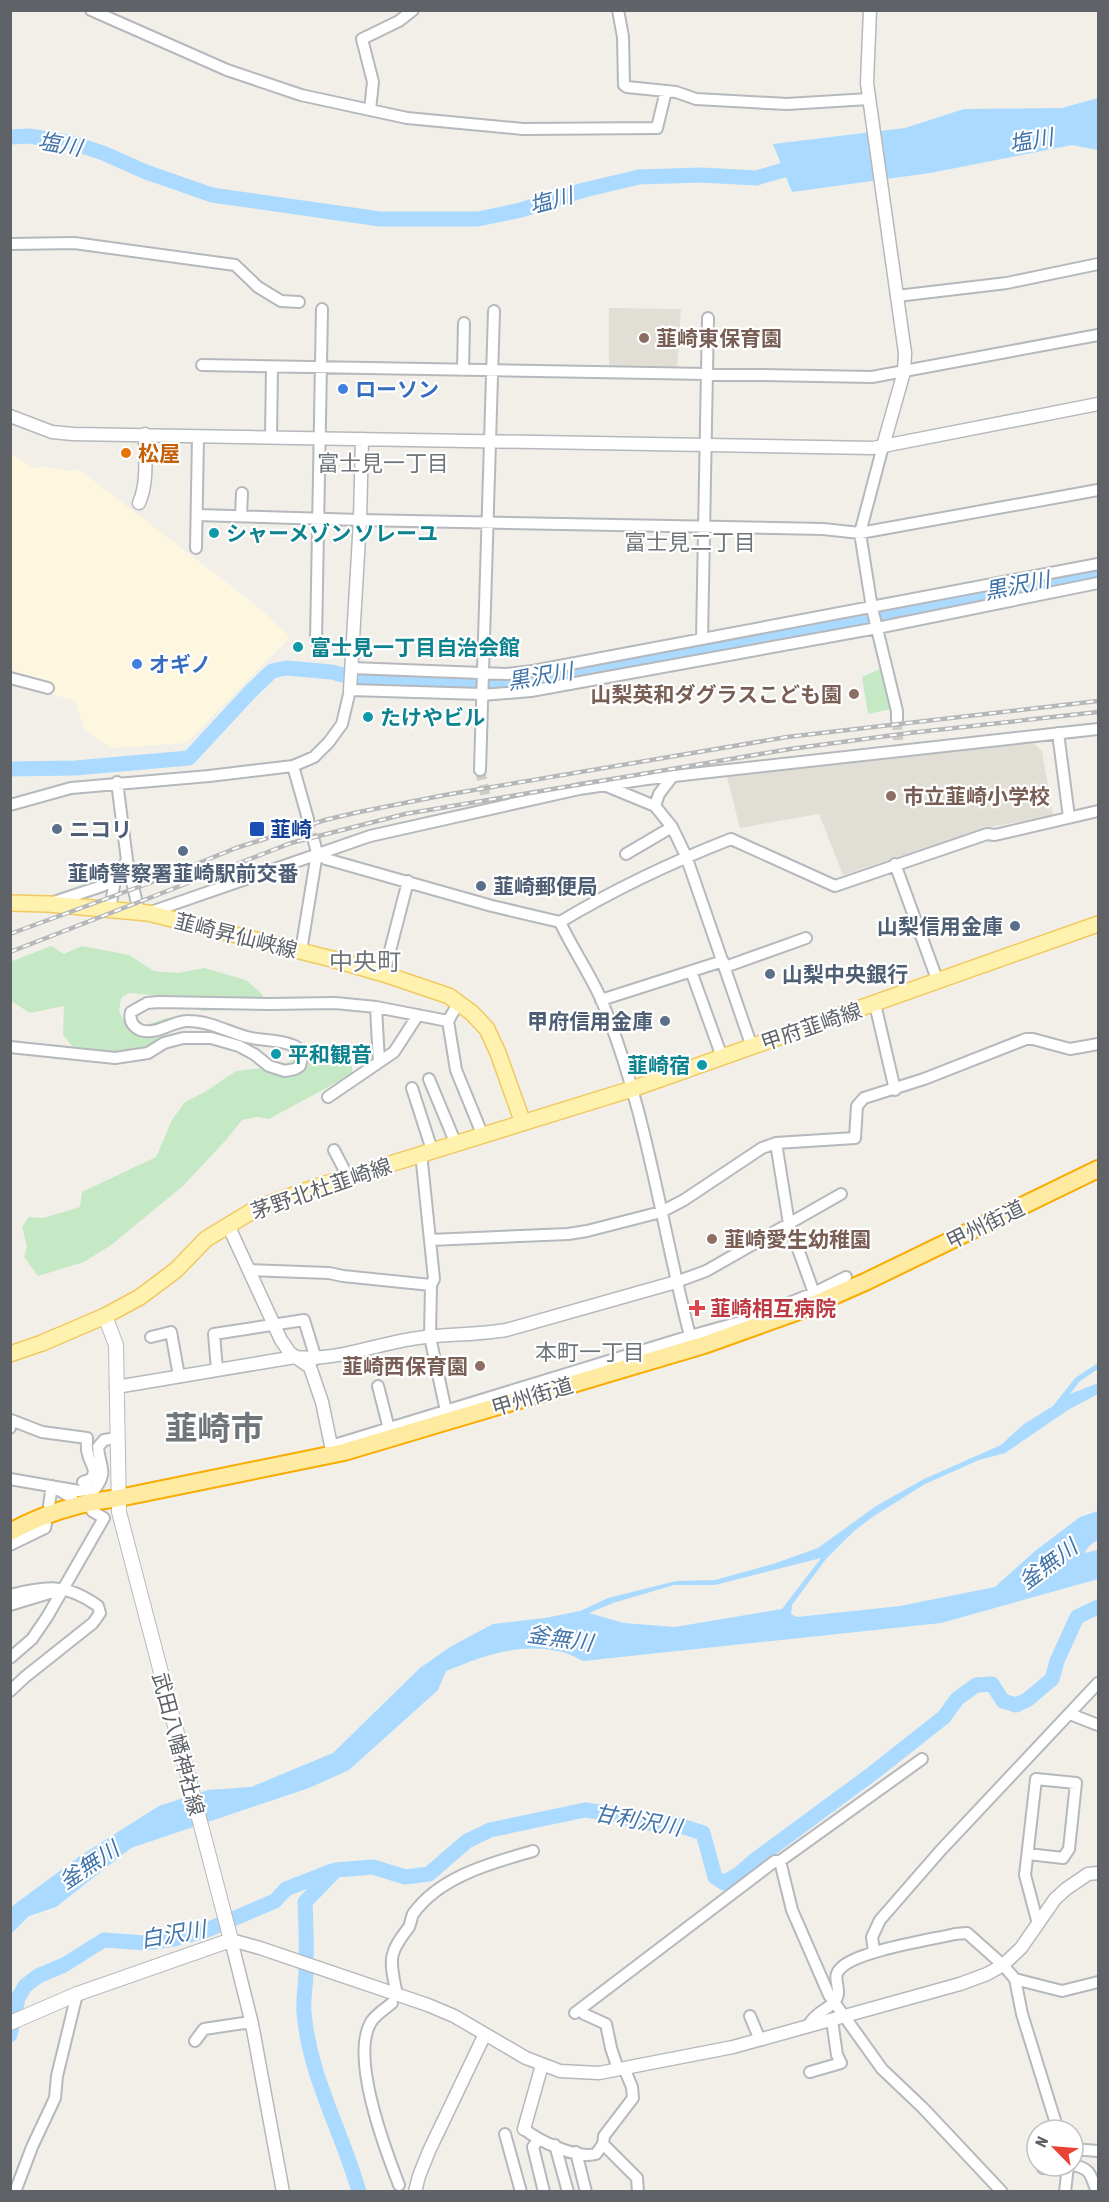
<svg xmlns="http://www.w3.org/2000/svg" width="1109" height="2202" viewBox="0 0 1109 2202" font-family="'Asap Condensed','Noto Sans JP',sans-serif">
<style>
.commercial{fill:#fef7e0}
.education{fill:#e1ded6}
.green{fill:#c5e8c5}
.water{fill:#aadaff;fill-rule:evenodd}
.lines{fill:none;stroke-linecap:round;stroke-linejoin:round}
.river{stroke:#aadaff;stroke-width:15}
.minor-tunnel{stroke:#ccccc8;stroke-width:10;stroke-dasharray:10 5;stroke-linecap:butt}
.minor-casing{stroke:#b5b8bc;stroke-width:14}
.tertiary-casing{stroke:#b5b8bc;stroke-width:15}
.secondary-casing{stroke:#b6babf;stroke-width:16}
.primary-casing{stroke:#f2c960;stroke-width:18}
.trunk-casing{stroke:#f9ab00;stroke-width:20}
.minor{stroke:#fff;stroke-width:10}
.tertiary{stroke:#fff;stroke-width:12}
.secondary{stroke:#fff;stroke-width:14}
.primary{stroke:#fff2af;stroke-width:15}
.trunk{stroke:#feeaa1;stroke-width:16}
.rail-casing{stroke:#b6b7b8;stroke-width:4.5}
.rail{stroke:#fff;stroke-width:2;stroke-dasharray:7;stroke-linecap:butt}
.education-dot{fill:#8d6e63;stroke:#fff;stroke-width:2}
.shop-dot{fill:#3f7fe0;stroke:#fff;stroke-width:2}
.food-dot{fill:#e8710a;stroke:#fff;stroke-width:2}
.culture-dot{fill:#0f9aa8;stroke:#fff;stroke-width:2}
.service-dot{fill:#5c6f8a;stroke:#fff;stroke-width:2}
.transit-dot{fill:#1a4fb4;stroke:#fff;stroke-width:2}
.health-dot{fill:#e0444e;stroke:#fff;stroke-width:2}
.labels{text-anchor:middle;dominant-baseline:central;stroke-width:4.5;stroke-linejoin:round;paint-order:stroke}
.education-label{font-size:21px;font-weight:bold;fill:#785e54;stroke:#fff;text-anchor:start}
.shop-label{font-size:21px;font-weight:bold;fill:#366cbe;stroke:#fff;text-anchor:start}
.food-label{font-size:21px;font-weight:bold;fill:#c56008;stroke:#fff;text-anchor:start}
.culture-label{font-size:21px;font-weight:bold;fill:#0d838f;stroke:#fff;text-anchor:start}
.service-label{font-size:21px;font-weight:bold;fill:#4e5e75;stroke:#fff;text-anchor:start}
.transit-label{font-size:21px;font-weight:bold;fill:#164399;stroke:#fff;text-anchor:start}
.street-label{font-size:21px;fill:#5f6368;stroke:#fff}
.health-label{font-size:21px;font-weight:bold;fill:#be3a42;stroke:#fff;text-anchor:start}
.water-label{font-size:22px;font-style:italic;fill:#4174aa;stroke:#fff}
.neighbourhood-label{font-size:22px;fill:#70757a;stroke:#fff}
.quarter-label{font-size:24px;fill:#70757a;stroke:#fff}
.town-label{font-size:33px;font-weight:bold;fill:#70757a;stroke:#fff}
</style>
<rect width="100%" height="100%" fill="#f1efe8"/>
<path class="commercial" d="M10,452L32,468L42,467L73,471L78,469L252,602L290,637L186,743L111,748L84,729L75,701L51,694L53,682L11,670Z"/>
<path class="education" d="M609,308L681,309L677,368L609,369Z
M1029,739L1042,751L1053,816L990,827L843,875L819,814L740,828L727,777Z"/>
<path class="green" d="M880,669L891,709L868,714L862,677Z
M51,946L64,954L82,946L129,955L154,971L179,973L204,968L246,980L262,994L267,1008L203,1011L182,1006L163,996L129,993L121,998L119,1011L125,1023L146,1025L167,1018L184,1024L140,1051L110,1052L72,1046L63,1035L64,1006L30,1013L11,1001L10,962Z
M336,1047L352,1058V1074L269,1119L257,1117L242,1120L226,1140L183,1186L111,1245L84,1262L38,1276L24,1257L27,1246L22,1227L29,1217L43,1218L80,1207L82,1192L156,1157L172,1120L185,1102L205,1092L236,1071L262,1068L289,1062L315,1048Z"/>
<path class="water" d="M1098,98V150L1072,145L930,173L792,192L773,144L905,128L964,109L1062,108Z
M1098,1363V1369L1080,1381L1070,1394L1098,1383V1394L1068,1410L1005,1453L979,1460L925,1484L874,1516L854,1531L826,1559L792,1605L791,1614L797,1617L900,1606L995,1587L1035,1551L1080,1517L1098,1511V1540L1090,1545L1084,1553L1098,1550V1579L941,1623L583,1661C575,1657 566,1652 557,1651C516,1643 483,1656 446,1671L438,1690L349,1770L309,1788L131,1848L56,1907L29,1916L11,1934V1907L80,1856L159,1806L208,1790L251,1787L333,1753L420,1668L450,1647L493,1624L545,1618L580,1611L608,1598L676,1581L715,1580L773,1564L818,1548L876,1506L924,1479L1001,1445L1024,1424L1053,1406L1075,1378ZM821,1558L782,1609L675,1627L624,1623L589,1613L613,1603L674,1585H715Z"/>
<g class="lines">
<path class="river" d="M10,137L29,136L73,143L103,153L146,172L212,195L380,219H478L521,210L584,190L639,177L701,175L756,178L801,165
M10,769L75,768L189,758L251,691L272,671L286,668L332,672L364,681L413,684H503L695,650L1098,569
M10,2035L18,1998L25,1986L38,1976L64,1965L104,1940L146,1943L174,1939L207,1930L275,1901L286,1889L332,1871
M359,2192C342,2131 309,2076 304,2012C303,1998 306,1984 306,1971C307,1947 306,1925 305,1902L336,1870L373,1867L405,1877L429,1874L467,1841L490,1830L585,1810L614,1814L642,1823H672L703,1833L715,1877L724,1883L740,1873L755,1860L873,1773L944,1717L957,1699L976,1685L992,1684L1003,1701L1016,1705L1027,1700L1052,1679L1057,1661L1077,1617L1098,1607"/>
<path class="minor-tunnel" d="M897,720L898,740
M480,770L487,803
M308,819L314,841"/>
<g class="minor-casing">
<path id="minor" d="M91,10L227,70L301,95L370,110L407,118L523,129L657,128L666,91
M618,10L623,37L624,85L627,87L676,92L696,99L787,104L869,99
M370,110L373,82L362,39L399,21L413,10
M10,244L74,243L235,265L258,287L281,301L299,302
M897,296L1007,283L1098,264
M202,365L872,377L1098,335
M463,370L464,323
M271,437L272,367
M883,446L860,533L872,608L897,711V720
M197,515L360,520L823,529L860,533L1098,490
M241,516L242,493
M196,548L198,437
M702,639L708,318
M316,641L322,309
M352,668L507,674L533,671L1098,564
M10,678L48,688
M482,695L531,691L877,628L1098,583
M1058,733L1069,817
M293,766L308,819
M480,770L494,311
M672,777L659,794L655,806L672,827L686,856L752,1047
M117,782L127,860L139,912
M604,785L655,806
M10,805L71,788L209,776L293,766L314,757L329,742L342,724L350,690L482,694
M317,853L326,859L492,906L560,922C615,889 672,862 731,839L835,886L987,834L995,835L1098,811
M626,854L672,827
M895,864L938,982
M54,902L102,886L115,880
M110,909L115,880L127,860
M148,913L370,836L579,789L647,779L1098,729
M560,922C572,948 589,972 601,999C646,1106 661,1224 690,1336
M301,951L317,853L314,841
M725,967L806,938
M691,971L722,1057
M384,974L408,881
M601,1000L723,961
M875,1004L895,1090
M376,1007L379,1062
M448,1021L456,1070L483,1136
M10,1047L115,1058L148,1053L164,1043L183,1038H211L239,1046L254,1054L269,1066L285,1071L295,1069L300,1066L303,1053C299,1049 297,1046 292,1045C278,1039 261,1041 247,1037C228,1032 209,1021 189,1021C173,1020 157,1036 140,1030C132,1026 129,1020 131,1012L147,1003L159,1002L270,1004L335,1003L376,1007L448,1021L459,1002
M429,1079L456,1144
M412,1088L432,1150
M328,1097L394,1052L418,1015
M776,1143L789,1224L814,1293
M334,1150L348,1177
M421,1153L434,1279L431,1285L430,1337L446,1411
M430,1240L568,1234L587,1231L661,1212L684,1200L762,1148L776,1143L855,1138L857,1106L864,1098L924,1079L1026,1039H1033L1070,1049L1098,1044
M249,1270L329,1273L343,1276L431,1285
M676,1282L706,1271L841,1194
M151,1337L171,1332L179,1376
M217,1370L214,1334L304,1320L316,1359
M378,1386L389,1429
M10,1428L11,1420L42,1432L87,1438C87,1443 86,1449 88,1454C90,1465 98,1469 91,1479L83,1482
M331,1446L690,1336L744,1321L814,1293L846,1277
M10,1479L79,1491L95,1489C109,1471 99,1466 98,1447L104,1440L117,1438
M49,1505L52,1486L72,1498
M10,1545L45,1528L46,1524
M10,1595C46,1586 66,1583 98,1606L100,1613L93,1623L25,1677L10,1691
M10,1605L56,1591
M10,1658L32,1639L47,1617L104,1518L92,1511
M1070,1714L1098,1725
M1028,1854L1063,1858L1069,1849L1076,1783L1036,1779L1025,1875L1038,1924
M780,1861L792,1910L829,1995L882,2069L923,2108L1002,2192
M874,1952L872,1937L880,1920L941,1850L1098,1683
M1015,1979L1062,1991L1098,1982
M396,1990C389,1958 389,1953 409,1927C411,1923 411,1918 413,1914C440,1876 492,1863 533,1851
M392,2003C385,2009 376,2014 371,2022C350,2057 385,2149 399,2185
M581,2009L584,2014L606,2024L611,2048L618,2069
M575,2013L775,1861H780L922,1759
M750,2016L760,2040
M807,2027C810,2023 812,2019 816,2016C823,2009 836,2005 838,1994C839,1984 832,1976 841,1968C857,1951 930,1940 955,1934L967,1933L1003,1965L1015,1979L1022,2014L1058,2130
M195,2041L204,2029L244,2023L252,2024
M810,2072L841,2063L837,2055L832,2020
M524,2129C539,2141 576,2159 596,2154L603,2144L604,2136L633,2098L632,2087L624,2068
M505,2134L521,2192
M538,2140L533,2147L544,2192
M603,2144L637,2178L638,2192
M555,2145L568,2192
M1073,2149L1098,2151
M576,2152L586,2192
M1073,2165C1092,2169 1090,2175 1097,2192
M1043,2168L1067,2169
M15,2192L32,2147L55,2098L57,2076L77,1994
M1065,2192L1068,2166"/>
</g>
<g class="tertiary-casing">
<path id="tertiary" d="M870,10L867,83L905,353L904,372L883,446
M10,416L52,432L73,434L873,448L1098,404
M139,503C148,483 145,457 145,434
M350,690L360,520L362,439
M228,1225L281,1340L290,1353L310,1367L322,1402L333,1455
M116,1387L295,1357C336,1362 378,1343 418,1338C447,1334 476,1335 506,1330L676,1282
M524,2129L542,2065
M283,2192L252,2024L231,1940L260,1948L428,2005L454,2016L526,2058L560,2071L599,2073L733,2047L960,1984L987,1974L1003,1965L1021,1948L1055,1899L1066,1889L1088,1874L1098,1873
M415,2192L419,2176L429,2151L485,2034"/>
</g>
<g class="secondary-casing">
<path id="secondary" d="M10,2023L77,1994L231,1940L119,1512L116,1345L105,1316"/>
</g>
<g class="primary-casing">
<path id="primary" d="M10,903L48,904L148,913L332,959L384,974L449,996L472,1013L487,1029L498,1053L523,1123
M10,1354L42,1343L105,1316L140,1297L176,1270L206,1239L257,1208L319,1186L632,1089L1098,924"/>
</g>
<g class="trunk-casing">
<path id="trunk" d="M10,1532C43,1514 82,1502 119,1498L344,1452L704,1345L799,1311L865,1282L1098,1169"/>
</g>
<use href="#minor" class="minor"/>
<use href="#tertiary" class="tertiary"/>
<use href="#secondary" class="secondary"/>
<use href="#primary" class="primary"/>
<use href="#trunk" class="trunk"/>
<g class="rail-casing">
<path id="rail" d="M10,934L152,882L236,848L325,820L359,812L445,795L787,737L1098,701
M10,952L291,843L405,814L790,749L909,733L1098,712"/>
</g>
<use href="#rail" class="rail"/>
</g>
<g class="education-dot">
<circle cx="644" cy="338" r="6"/>
<circle cx="854" cy="694" r="6"/>
<circle cx="891" cy="796" r="6"/>
<circle cx="712" cy="1239" r="6"/>
<circle cx="480" cy="1366" r="6"/>
</g>
<g class="shop-dot">
<circle cx="343" cy="389" r="6"/>
<circle cx="137" cy="664" r="6"/>
</g>
<circle class="food-dot" cx="126" cy="453" r="6"/>
<g class="culture-dot">
<circle cx="214" cy="533" r="6"/>
<circle cx="298" cy="647" r="6"/>
<circle cx="368" cy="717" r="6"/>
<circle cx="276" cy="1054" r="6"/>
<circle cx="702" cy="1065" r="6"/>
</g>
<g class="service-dot">
<circle cx="57" cy="829" r="6"/>
<circle cx="183" cy="851" r="6"/>
<circle cx="481" cy="886" r="6"/>
<circle cx="1015" cy="926" r="6"/>
<circle cx="770" cy="974" r="6"/>
<circle cx="665" cy="1021" r="6"/>
</g>
<rect class="transit-dot" x="249" y="821" width="16" height="16" rx="3"/>
<path class="health-dot" d="M694 1299h6v6h6v6h-6v6h-6v-6h-6v-6h6z"/>
<g class="labels">
<g class="education-label">
<text x="656" y="338">韮崎東保育園</text>
<text x="842" y="694" text-anchor="end">山梨英和ダグラスこども園</text>
<text x="903" y="796">市立韮崎小学校</text>
<text x="724" y="1239">韮崎愛生幼稚園</text>
<text x="468" y="1366" text-anchor="end">韮崎西保育園</text>
</g>
<g class="shop-label">
<text x="355" y="389">ローソン</text>
<text x="149" y="664">オギノ</text>
</g>
<g class="food-label">
<text x="138" y="453">松屋</text>
</g>
<g class="culture-label">
<text x="226" y="533">シャーメゾン ソレーユ</text>
<text x="310" y="647">富士見一丁目自治会館</text>
<text x="380" y="717">たけやビル</text>
<text x="288" y="1054">平和観音</text>
<text x="690" y="1065" text-anchor="end">韮崎宿</text>
</g>
<g class="service-label">
<text x="69" y="829">ニコリ</text>
<text x="183" y="873" text-anchor="middle">韮崎警察署韮崎駅前交番</text>
<text x="493" y="886">韮崎郵便局</text>
<text x="1003" y="926" text-anchor="end">山梨信用金庫</text>
<text x="782" y="974">山梨中央銀行</text>
<text x="653" y="1021" text-anchor="end">甲府信用金庫</text>
</g>
<g class="transit-label">
<text x="270" y="829">韮崎</text>
</g>
<g class="street-label">
<text transform="translate(236 935) rotate(14)">韮崎昇仙峡線</text>
<text transform="translate(811 1026) rotate(-19)">甲府韮崎線</text>
<text transform="translate(321 1188) rotate(-19)">茅野北杜韮崎線</text>
<text transform="translate(985 1224) rotate(-26)">甲州街道</text>
<text transform="translate(532 1396) rotate(-17)">甲州街道</text>
<text transform="translate(179 1744) rotate(75)">武田八幡神社線</text>
</g>
<g class="health-label">
<text x="710" y="1308">韮崎相互病院</text>
</g>
<g class="water-label">
<text transform="translate(1031 140) rotate(-10)">塩川</text>
<text transform="translate(60 144) rotate(10)">塩川</text>
<text transform="translate(551 200) rotate(-15)">塩川</text>
<text transform="translate(1017 585) rotate(-11)">黒沢川</text>
<text transform="translate(540 676) rotate(-10)">黒沢川</text>
<text transform="translate(1048 1564) rotate(-37)">釜無川</text>
<text transform="translate(560 1638) rotate(8)">釜無川</text>
<text transform="translate(638 1820) rotate(10)">甘利沢川</text>
<text transform="translate(89 1865) rotate(-34)">釜無川</text>
<text transform="translate(173 1934) rotate(-10)">白沢川</text>
</g>
<g class="neighbourhood-label">
<text x="383" y="463">富士見一丁目</text>
<text x="690" y="542">富士見二丁目</text>
<text x="590" y="1352">本町一丁目</text>
</g>
<g class="quarter-label">
<text x="365" y="961">中央町</text>
</g>
<g class="town-label">
<text x="214" y="1428">韮崎市</text>
</g>
</g>
<rect width="1109" height="2202" fill="none" stroke="#5f6368" stroke-width="24"/>
<g transform="translate(1055 2148) rotate(295)"><circle r="28" fill="#ffffff" stroke="#bfc1c3" stroke-width="1.5"/>
<path d="M0-4.5L10 22L0 15L-10 22Z" fill="#ea4335"/>
<text y="-9" font-size="16" font-weight="bold" text-anchor="middle" fill="#5f6368">N</text>
</g>
</svg>
